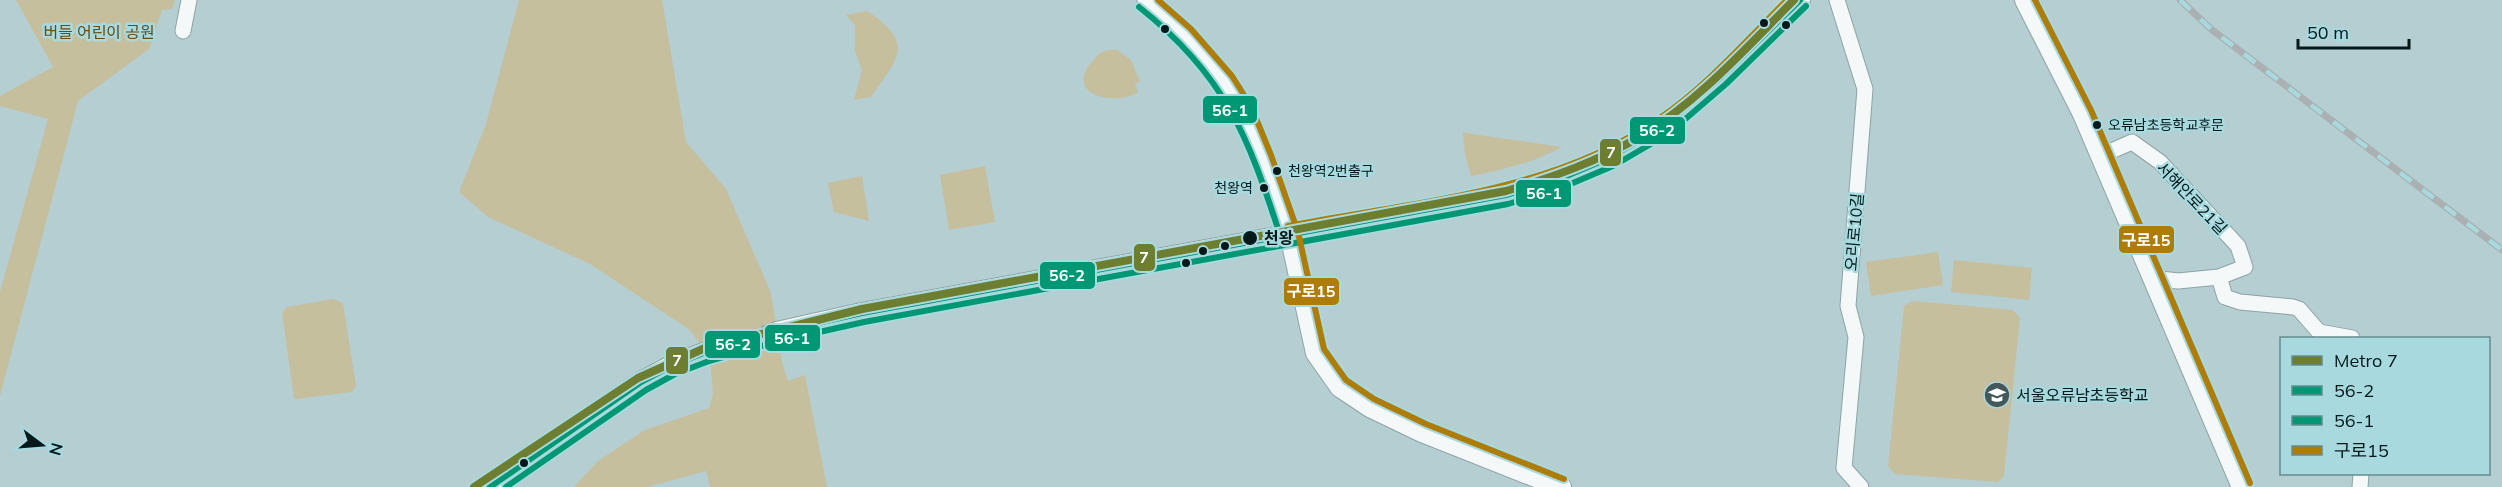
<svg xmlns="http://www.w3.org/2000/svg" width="2502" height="487" viewBox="0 0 2502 487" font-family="Mulish,'Noto Sans KR',sans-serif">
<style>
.green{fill:#c6bf9e}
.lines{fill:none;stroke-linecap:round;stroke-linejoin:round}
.major-tunnel{stroke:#91aaad;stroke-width:20;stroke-dasharray:20 10;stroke-linecap:butt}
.minor-casing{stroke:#8ea3a5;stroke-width:17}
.major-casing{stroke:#8ea3a5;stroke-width:22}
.minor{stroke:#f4f8f8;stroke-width:15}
.major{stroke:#f4f8f8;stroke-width:20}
.rail-casing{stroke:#abb1b2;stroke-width:7}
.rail{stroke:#a7d9de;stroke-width:4.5;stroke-dasharray:14;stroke-linecap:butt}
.bus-1-casing{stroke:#a7d9de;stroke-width:10}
.bus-2-casing{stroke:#a7d9de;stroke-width:10}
.bus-3-casing{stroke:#a7d9de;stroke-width:10}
.bus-1{stroke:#009775;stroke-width:6}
.bus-2{stroke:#009775;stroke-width:6}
.bus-3{stroke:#ae7c08;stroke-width:6}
.metro-1-casing{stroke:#a7d9de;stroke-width:12}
.metro-1{stroke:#6e7e31;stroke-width:8}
.bus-dot{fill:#05191b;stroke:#a7d9de;stroke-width:2}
.labels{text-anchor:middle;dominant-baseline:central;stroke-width:5;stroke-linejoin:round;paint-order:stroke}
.bus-label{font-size:14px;fill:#05191b;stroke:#a7d9de;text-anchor:start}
.park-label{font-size:16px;fill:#664c13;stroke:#a7d9de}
.street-label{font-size:16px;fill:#05191b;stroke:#a7d9de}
.stop-label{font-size:16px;font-weight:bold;fill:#05191b;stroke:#a7d9de;text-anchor:start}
.poi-label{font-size:16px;fill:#05191b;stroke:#a7d9de;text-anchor:start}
.line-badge{stroke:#a7d9de;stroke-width:2}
.badge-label{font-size:16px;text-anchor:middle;font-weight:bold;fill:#fff}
</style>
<rect width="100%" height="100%" fill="#b4ced1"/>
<path class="green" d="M16,0H175L172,9L162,10L149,49L78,101L0,396V292L48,119L0,106V96L53,67Z
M519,0H662L686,142L726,189L771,293L782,362L788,381L805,375L827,487H710L706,471L647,487H574L598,461L645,430L709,408L713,394L711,369L705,351L690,330L590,264L488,217L459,192L486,124Z
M867,11C916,43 898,58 871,97L854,100L862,70L855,51V25L846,15Z
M1117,50L1131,60L1140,82L1135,84L1138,92C1121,105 1075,98 1085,73C1086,69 1090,64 1093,61C1100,52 1105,49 1117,50Z
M1463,132L1472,134L1562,147C1532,163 1504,170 1471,176L1465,155Z
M985,166L995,222L949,230L940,175Z
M862,176L869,221L834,212L828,183Z
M1938,252L1943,285L1871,296L1866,262Z
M1954,260L2032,268L2029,300L1951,292Z
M333,299L343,303L356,386L352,392L296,399L294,398L282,313L287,307Z
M1913,301L2013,310L2020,318L2004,476L1998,482L1895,474L1888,466L1904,306Z"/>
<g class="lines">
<path class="major-tunnel" d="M706,352L777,332"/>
<g class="minor-casing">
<path id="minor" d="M1145,0C1183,29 1220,68 1242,110C1263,149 1276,193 1290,235
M1837,0L1865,89L1848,306L1856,337L1844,468L1861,487
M183,31L189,0
M2100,156L2132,142L2160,162L2238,246L2245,267L2219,277
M2152,278L2178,281L2219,277L2225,297L2240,302L2293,307L2299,309L2319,332L2352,338
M2360,487L2361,474"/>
</g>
<g class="major-casing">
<path id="major" d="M2025,0L2083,114L2242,487
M1290,235L1316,353L1340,387L1370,407L1422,432L1561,487
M777,332L862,313L1506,195L1557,180L1609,158L1663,127L1720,78L1800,0
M490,487L641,382L671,366L706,352"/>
</g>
<use href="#minor" class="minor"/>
<use href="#major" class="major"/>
<g class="rail-casing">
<path id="rail" d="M2180,0L2211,29L2502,250"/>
</g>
<use href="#rail" class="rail"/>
<g class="bus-1-casing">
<path id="bus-1" d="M490,487L641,382L671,366L706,352L777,332L862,313L1506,195L1557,180L1609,158L1663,127L1720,78L1800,0"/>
</g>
<g class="bus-2-casing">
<path id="bus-2" d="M1139,7C1226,76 1248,136 1281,238
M506,487L646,390L675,374L709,361L779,341L864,322L1508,204L1561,188L1613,166L1668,134L1726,84L1806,6"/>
</g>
<g class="bus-3-casing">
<path id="bus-3" d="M1158,0L1191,29L1232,76L1251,106L1271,155L1298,232L1324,349L1346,380L1374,399L1426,424L1564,479
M2035,0L2091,110L2250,483
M1288,226C1412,202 1551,193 1657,120C1706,87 1746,41 1787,0"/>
</g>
<use href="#bus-1" class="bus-1"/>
<use href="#bus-2" class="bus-2"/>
<use href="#bus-3" class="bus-3"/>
<g class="metro-1-casing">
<path id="metro-1" d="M474,487L638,378L705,348L862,309L1506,191C1553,177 1599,161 1641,136C1699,101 1746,48 1794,0"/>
</g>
<use href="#metro-1" class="metro-1"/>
</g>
<defs>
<g id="school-disc" transform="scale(1.35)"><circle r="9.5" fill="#42585b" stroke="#a7d9de"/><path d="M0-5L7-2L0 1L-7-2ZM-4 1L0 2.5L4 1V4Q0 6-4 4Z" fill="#fff"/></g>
</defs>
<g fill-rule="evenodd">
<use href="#school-disc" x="1997" y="395"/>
</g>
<g class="bus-dot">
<circle cx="1764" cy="23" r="5"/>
<circle cx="1786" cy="25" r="5"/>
<circle cx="1165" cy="29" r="5"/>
<circle cx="2097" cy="125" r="5"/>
<circle cx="1277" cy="171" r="5"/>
<circle cx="1264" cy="188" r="5"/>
<circle cx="1250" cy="238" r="8"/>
<circle cx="1225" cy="246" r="5"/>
<circle cx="1203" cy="251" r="5"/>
<circle cx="1186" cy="263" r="5"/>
<circle cx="524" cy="463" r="5"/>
</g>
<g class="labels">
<g class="bus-label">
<text x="2108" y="125">오류남초등학교후문</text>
<text x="1288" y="171">천왕역2번출구</text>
<text x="1253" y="188" text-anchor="end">천왕역</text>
</g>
<g class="park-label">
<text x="99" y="32">버들 어린이 공원</text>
</g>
<g class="street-label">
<text transform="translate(2192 198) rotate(46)">서해안로21길</text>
<text transform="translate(1854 232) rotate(-85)">오리로10길</text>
</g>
<g class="stop-label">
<text x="1264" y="238">천왕</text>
</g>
<g class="poi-label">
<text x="2016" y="395">서울오류남초등학교</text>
</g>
</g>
<g class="line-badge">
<rect x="1202" y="95" width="56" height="29" rx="6" fill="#009775"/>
<rect x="1629" y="116" width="57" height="29" rx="6" fill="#009775"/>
<rect x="1599" y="138" width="23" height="29" rx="6" fill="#6e7e31"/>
<rect x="1515" y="179" width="57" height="29" rx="6" fill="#009775"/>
<rect x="2118" y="225" width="57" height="29" rx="6" fill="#ae7c08"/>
<rect x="1133" y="243" width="23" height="29" rx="6" fill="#6e7e31"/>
<rect x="1039" y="261" width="57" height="29" rx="6" fill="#009775"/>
<rect x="1283" y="277" width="57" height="29" rx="6" fill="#ae7c08"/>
<rect x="764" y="324" width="57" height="28" rx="6" fill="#009775"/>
<rect x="704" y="330" width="57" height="29" rx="6" fill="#009775"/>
<rect x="665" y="346" width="24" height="29" rx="6" fill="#6e7e31"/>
</g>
<g class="badge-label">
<text x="1230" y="116">56-1</text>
<text x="1657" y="136">56-2</text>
<text x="1611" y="158">7</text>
<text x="1544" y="199">56-1</text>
<text x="2146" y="246">구로15</text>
<text x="1144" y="263">7</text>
<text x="1067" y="281">56-2</text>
<text x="1311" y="297">구로15</text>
<text x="792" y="344">56-1</text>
<text x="733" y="350">56-2</text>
<text x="677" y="366">7</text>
</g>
<rect x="2280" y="337" width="210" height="138" fill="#a7d9de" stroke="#668c90" stroke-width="1.5"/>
<rect x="2292" y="356" width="30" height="9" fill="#6e7e31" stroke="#668c90" stroke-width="1.5"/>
<text x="2334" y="367" font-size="18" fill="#05191b">Metro 7</text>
<rect x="2292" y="386" width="30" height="9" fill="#009775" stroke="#668c90" stroke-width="1.5"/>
<text x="2334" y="397" font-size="18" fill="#05191b">56-2</text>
<rect x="2292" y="416" width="30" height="9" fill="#009775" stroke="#668c90" stroke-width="1.5"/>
<text x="2334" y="427" font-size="18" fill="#05191b">56-1</text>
<rect x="2292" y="446" width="30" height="9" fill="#ae7c08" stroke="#668c90" stroke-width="1.5"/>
<text x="2334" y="457" font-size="18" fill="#05191b">구로15</text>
<g transform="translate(42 445) rotate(106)" stroke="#a7d9de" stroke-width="4.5" paint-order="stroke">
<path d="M0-4.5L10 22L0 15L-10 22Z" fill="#05191b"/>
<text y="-9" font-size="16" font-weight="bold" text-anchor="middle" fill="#05191b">N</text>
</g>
<path d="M2298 39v9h111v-9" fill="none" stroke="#05191b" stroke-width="3"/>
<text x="2307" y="39" font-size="18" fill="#05191b" stroke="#a7d9de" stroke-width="4.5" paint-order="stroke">50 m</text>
</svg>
